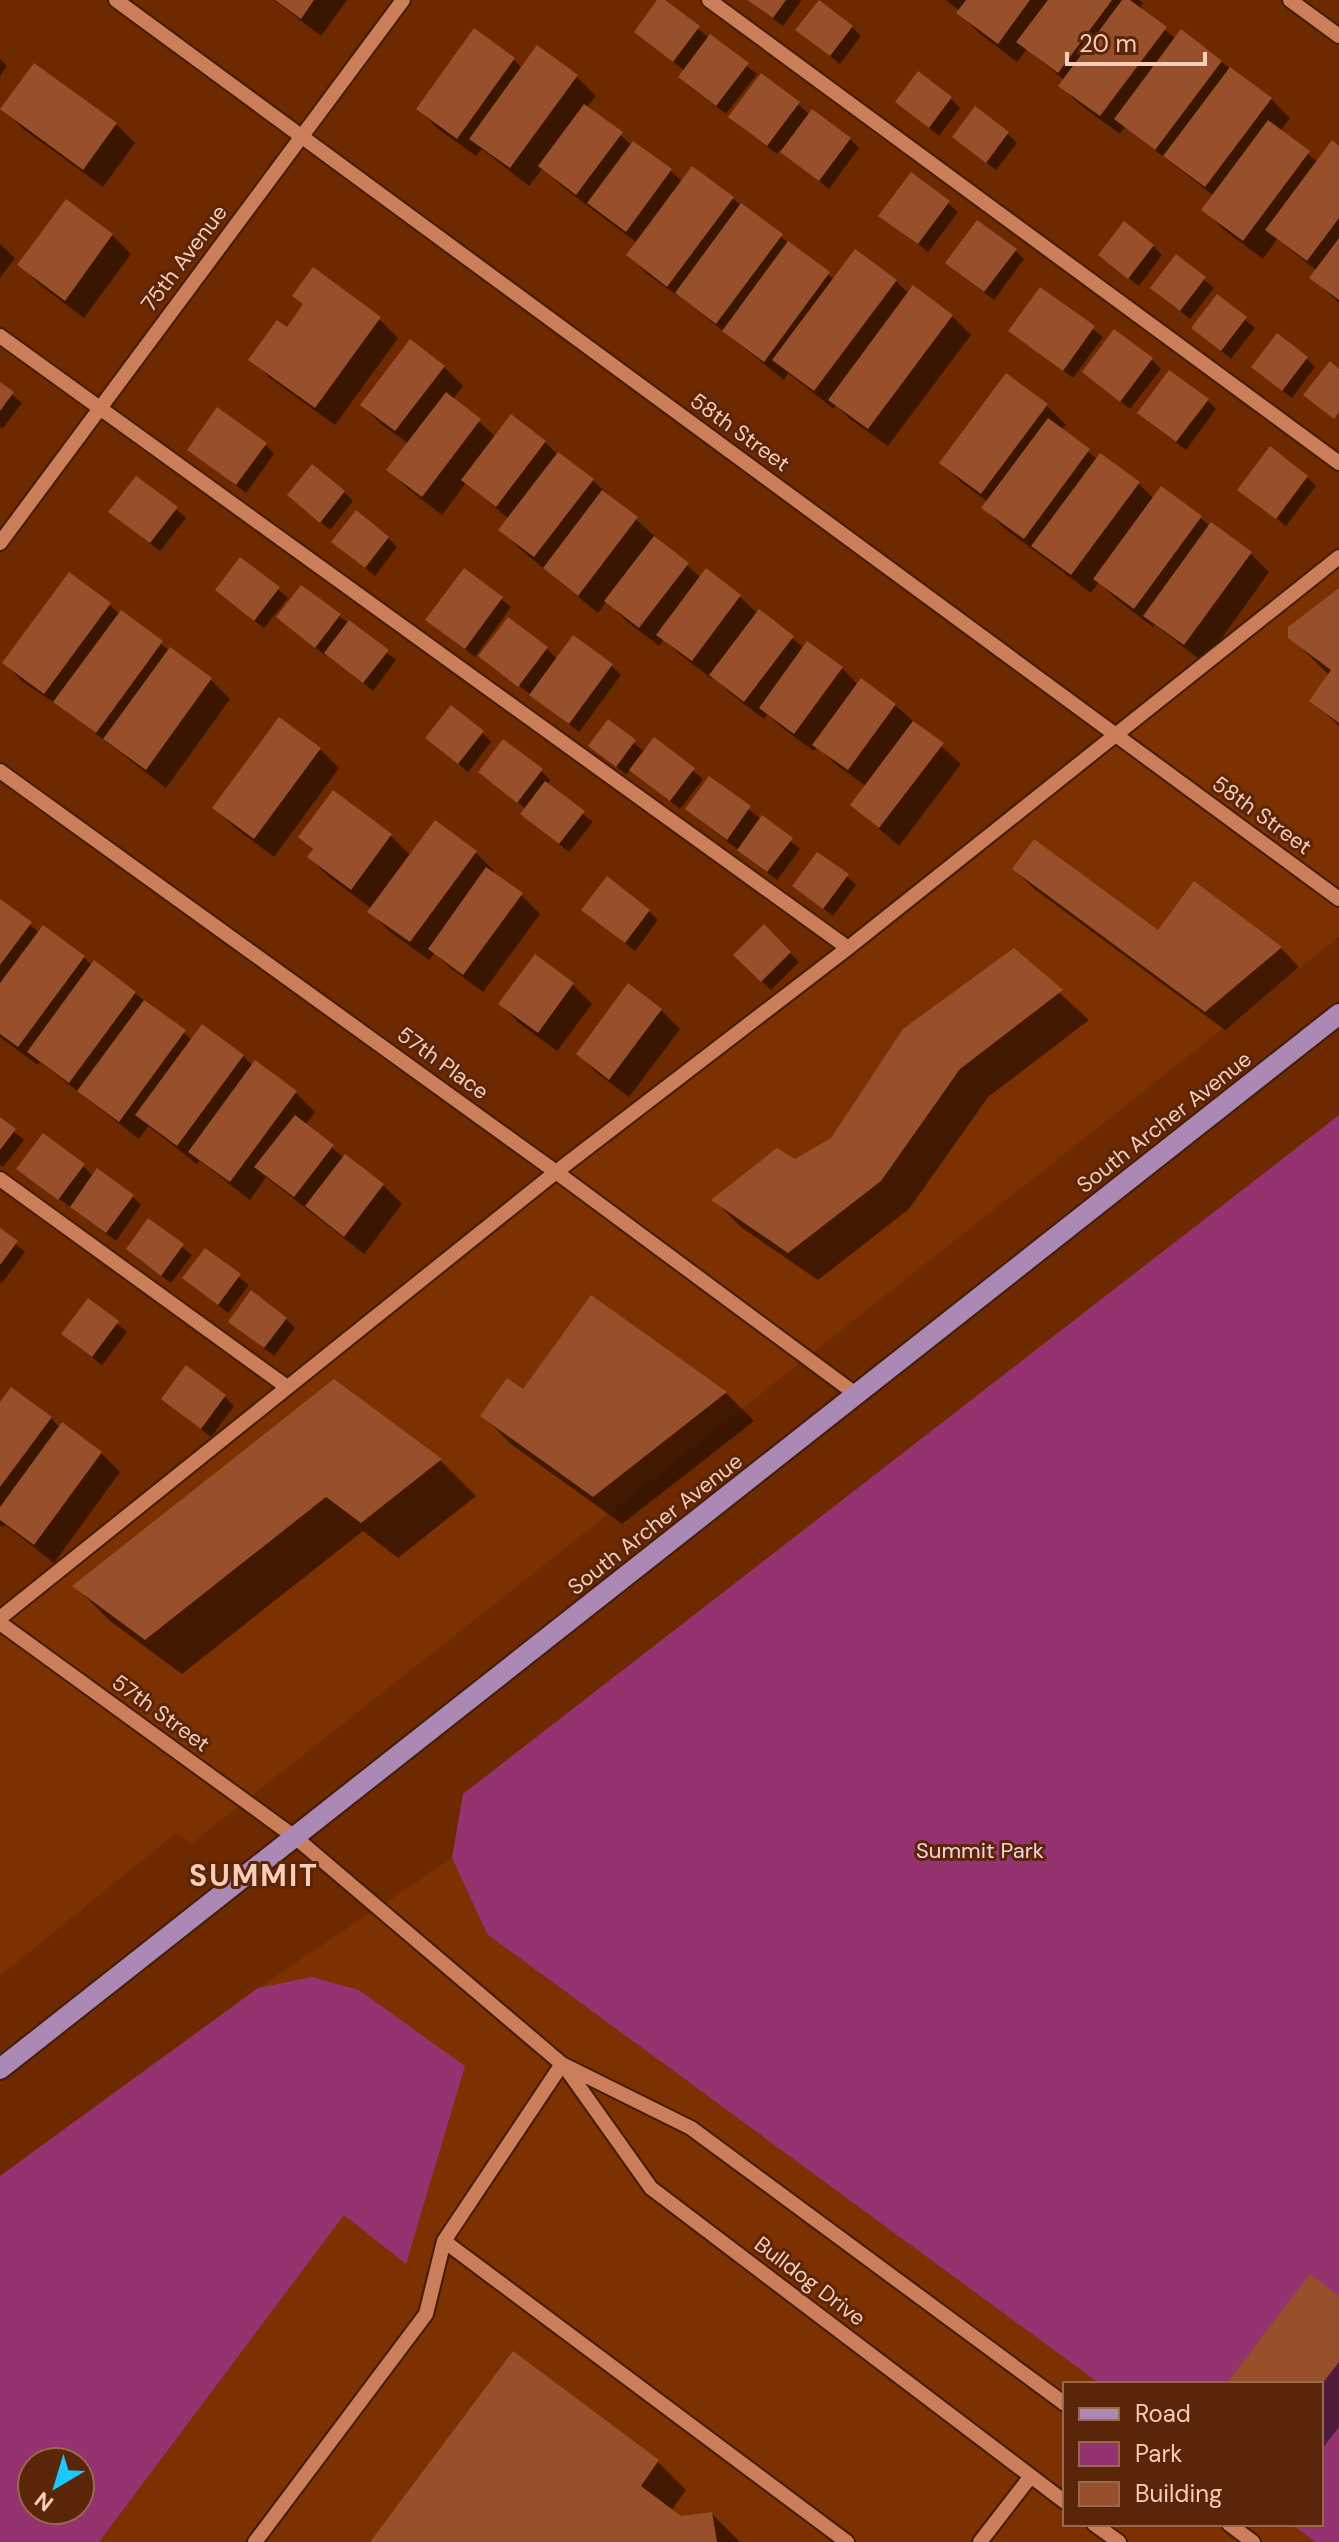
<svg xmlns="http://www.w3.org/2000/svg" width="1339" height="2542" viewBox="0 0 1339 2542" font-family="'DM Sans',sans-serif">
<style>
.built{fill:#7d3000;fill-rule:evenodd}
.green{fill:#943370;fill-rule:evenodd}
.shadow{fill:#0007}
.building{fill:#984f2b}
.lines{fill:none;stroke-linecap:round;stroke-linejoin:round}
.minor-casing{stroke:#411c08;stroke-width:18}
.major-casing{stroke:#411c08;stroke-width:24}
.minor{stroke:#cc7e5a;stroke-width:14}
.major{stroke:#ac89b5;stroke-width:20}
.labels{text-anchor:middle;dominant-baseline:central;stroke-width:6;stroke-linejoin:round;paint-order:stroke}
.street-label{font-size:22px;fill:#f8cdba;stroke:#5a2508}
.park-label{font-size:22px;fill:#f1d4e3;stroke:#5a2508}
.district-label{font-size:30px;font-weight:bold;letter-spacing:2px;fill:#f8cdba;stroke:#5a2508}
</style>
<rect width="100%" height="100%" fill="#6e2900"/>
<path class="built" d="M1339,562V937L192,1843L176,1833L0,1976V1612Z
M452,1858L487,1934L1100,2384H1065V2524H1291L1315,2542H0V2176L258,1988ZM32,2462H80V2510H32Z"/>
<path class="green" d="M1339,1115V2542H1315L1291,2524H1321V2384H1100L487,1934L452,1858L463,1794Z
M312,1977L359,1990L465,2066L406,2264L344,2215L99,2542H0V2176L258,1988ZM32,2462H80V2510H32Z"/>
<path class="shadow" d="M274,0H347L321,36Z
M660,0L757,74L726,114L689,86L680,77L685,71L636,32Z
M748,0H802L783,26Z
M946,0H1139L1143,3L1139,9L1176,39L1181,32L1271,99L1290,118L1280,132L1318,162L1339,148V303L1312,278L1317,271L1277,239L1263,259L1223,229L1204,210L1214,196L1125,127L1120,134L1079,104L1060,85L1064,80L1027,49L1017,62L978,32L959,13L960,11Z
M852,27L861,36L840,64L798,30Z
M0,59L7,66L0,76Z
M514,60L523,69L577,77L596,96L586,108L632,145L671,171L683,182L732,198L835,280L896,281L909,294L952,316L971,335L888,446L850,419L836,405L834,409L788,373L784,380L688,303L647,274L628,255L637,243L560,185L543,168L529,186L482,149L476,156L437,128L418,108Z
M951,99L960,108L939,136L898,102Z
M798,104L810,115L850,139L859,148L829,189L780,150L777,154L740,126Z
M3,109L116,124L135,143L103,187L22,128Z
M1008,134L1017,143L996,170L954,137Z
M948,203L958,212L928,252L881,215Z
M112,235L131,254L84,318L39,284L20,265Z
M0,244L15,258L0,278Z
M1153,246L1162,255L1139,286L1110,264Z
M1015,250L1024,259L994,300L957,272Z
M1176,256L1214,288L1190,319L1162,297Z
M1040,290L1103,337L1073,378L1011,331Z
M1218,297L1255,328L1231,359L1203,336Z
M379,319L398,338L335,425L270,378L251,359L287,330Z
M1306,358L1315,367L1292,398L1263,376Z
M1152,360L1161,369L1130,409L1084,372Z
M444,367L463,386L453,399L496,437L545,442L558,455L592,480L701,578L740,597L758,614L760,612L804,648L842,668L858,685L895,705L961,764L899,846L852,805L866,786L834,763L817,747L814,751L781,727L768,714L764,719L731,694L713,676L712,679L678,653L664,639L659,646L625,620L607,601L598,613L520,549L501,530L509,519L466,483L442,515L408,489L389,470L409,444L381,424L362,405Z
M0,384L22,403L2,429L0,427Z
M1207,400L1216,409L1186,450L1149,422Z
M1047,406L1066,425L1061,430L1097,459L1139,484L1154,499L1201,518L1210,527L1250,553L1269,572L1204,663L1155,625L1153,627L1115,598L1099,582L1091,593L1003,527L984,508L988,502L961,482L942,463Z
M265,444L274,454L246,493L190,450Z
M1307,477L1316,486L1286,526L1240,490Z
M344,492L353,501L330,530L298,504Z
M176,509L186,518L160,551L120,520Z
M388,538L397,547L375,576L342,550Z
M465,571L511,607L475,657L428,620Z
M278,589L288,598L264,628L227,599Z
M1339,591V726L1312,701L1330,676L1290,637Z
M109,604L120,615L211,680L230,699L166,788L65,710L23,682L4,663Z
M339,616L396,660L373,691L327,653L325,655L288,626Z
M547,649L558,660L612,666L621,675L579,732L481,656Z
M609,722L645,752L654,739L703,779L680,809L631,769L626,774L600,755Z
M482,732L491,742L468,772L427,738Z
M320,749L339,768L274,857L234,827L214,808Z
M541,771L550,780L547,785L593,822L569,852L532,823L526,809L490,781Z
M709,779L800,849L777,880L697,818Z
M390,835L411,856L475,852L494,871L492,874L521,895L540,914L483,992L449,967L435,953L429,960L389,931L370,912L372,909L328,876L309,857L314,851L300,837Z
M1014,869L1158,933L1195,884L1281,948L1299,967L1225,1030L1033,888Z
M847,876L856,885L833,916L795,886Z
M0,901L40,933L84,957L92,966L135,993L192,1040L243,1056L253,1066L296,1093L315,1112L305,1125L344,1158L383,1185L402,1204L364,1254L266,1177L250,1200L199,1160L197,1164L148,1126L139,1139L40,1062L38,1065L0,1037Z
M584,910L649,911L658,920L635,951Z
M764,927L799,962L771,990L736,955Z
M1014,951L1089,1020L988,1097L909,1209L818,1280L742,1228L714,1200L795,1161L832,1140Z
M536,957L573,985L592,1004L557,1051L519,1023L500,1004Z
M661,1010L680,1029L629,1097L597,1073L578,1054Z
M0,1120L24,1140L3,1167L0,1165Z
M83,1166L94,1177L132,1196L141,1205L116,1241L19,1169Z
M149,1221L192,1255L171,1283L137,1258Z
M0,1231L25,1252L2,1283L0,1282Z
M205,1250L249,1285L228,1313L185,1278Z
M591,1297L726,1393L754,1421L622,1524L511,1444L483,1416L523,1392Z
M89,1301L127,1332L102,1365L73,1343Z
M286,1319L295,1328L274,1356L230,1322Z
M334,1382L441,1461L476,1496L398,1558L363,1531L182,1674L110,1621L75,1586Z
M225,1397L234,1406L211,1437L163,1399Z
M0,1406L51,1418L60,1428L101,1453L120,1472L54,1563L5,1525L3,1527L0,1525Z
M1339,2299V2427L1321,2450V2384H1229Z
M513,2354L658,2462L686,2490L671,2511L680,2518L712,2514L740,2542H372Z"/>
<path class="building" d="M275,0H314L301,19Z
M657,0H665L700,26L673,62L634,32Z
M747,0H786L773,18Z
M819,0L853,26L830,56L795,30Z
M966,0H1030L998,44L956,13Z
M1048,0H1112L1058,73L1016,42Z
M1122,0H1130L1167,27L1100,116L1058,86Z
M474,28L515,58L457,139L416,109Z
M1181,29L1222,61L1155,150L1114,119Z
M710,34L749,63L716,106L678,77Z
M537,45L578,75L510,168L469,139Z
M34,63L117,123L83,170L0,109Z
M1230,67L1272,98L1205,187L1163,156Z
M918,71L952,97L929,128L895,102Z
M761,73L800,102L767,146L728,117Z
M584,104L623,132L576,195L538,166Z
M975,106L1009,132L986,163L952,137Z
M812,109L851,138L819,181L780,152Z
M1268,120L1310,151L1243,241L1201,210Z
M1332,140L1339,146V218L1307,261L1265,230Z
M633,141L672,169L626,232L587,203Z
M692,166L734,197L667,287L626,255Z
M911,172L950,201L918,244L878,216Z
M66,199L113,234L65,301L17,265Z
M741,203L783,234L716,324L675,293Z
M977,220L1017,249L984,292L945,263Z
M1124,221L1154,245L1128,279L1098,255Z
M1339,238V300L1309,278Z
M788,241L830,272L764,362L722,331Z
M855,249L897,280L814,391L772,360Z
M1176,254L1206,277L1180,311L1150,288Z
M313,267L381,317L315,408L248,360L277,320L287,327L303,304L292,296Z
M913,285L953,315L868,429L828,400Z
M1040,287L1095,326L1063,371L1008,331Z
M1217,294L1247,317L1221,351L1191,328Z
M1114,329L1153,358L1120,402L1082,372Z
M1277,333L1308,357L1282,391L1251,367Z
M410,339L445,366L395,431L360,405Z
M1330,361L1339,369V412L1334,419L1303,395Z
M1169,370L1209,399L1176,442L1137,413Z
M1006,373L1048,404L981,494L939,463Z
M0,382L14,392L0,411Z
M446,392L481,419L422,497L386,470Z
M217,407L267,443L236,485L187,450Z
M511,414L546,441L496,507L461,480Z
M1048,418L1090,449L1024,539L981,508Z
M1270,446L1308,476L1276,519L1237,490Z
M558,452L594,479L534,557L498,530Z
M1100,453L1140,482L1071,575L1031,546Z
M312,464L345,491L320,523L287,495Z
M136,476L178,507L150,543L108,512Z
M1161,486L1202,516L1134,609L1093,579Z
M602,490L638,517L578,596L543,568Z
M356,510L389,537L365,568L331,542Z
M1211,522L1252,552L1184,645L1143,616Z
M654,536L689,563L639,628L604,601Z
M240,557L280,587L254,621L215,590Z
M464,568L503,597L465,649L425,620Z
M706,568L741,595L692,661L656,635Z
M69,572L111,603L44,694L2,663Z
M301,585L341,614L315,648L276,617Z
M1339,588V723L1309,701L1331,670L1288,638V627Z
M759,609L794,636L744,702L709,675Z
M121,610L163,641L96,733L53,702Z
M508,617L548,647L518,687L478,656Z
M349,620L389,650L363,683L324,653Z
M573,635L613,664L569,724L529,695Z
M807,641L843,667L794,734L759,708Z
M170,647L212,678L146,770L103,739Z
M861,678L896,704L848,770L812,745Z
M451,705L484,731L458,764L425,738Z
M279,717L321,748L254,839L212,808Z
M608,719L636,740L616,767L588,746Z
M913,721L944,743L879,828L850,805Z
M654,737L695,768L670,801L629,770Z
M503,739L543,769L517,803L478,772Z
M709,776L751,806L727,840L685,809Z
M545,781L585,811L559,844L520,814Z
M333,790L392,834L351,890L307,857L313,849L298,837Z
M762,815L793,838L767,872L737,850Z
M435,820L477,851L410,942L367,912Z
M1034,839L1158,930L1194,881L1282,947L1205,1012L1012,869Z
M817,852L849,874L823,909L792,886Z
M486,867L523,893L463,975L428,949Z
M607,876L650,910L625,943L581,910Z
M0,899L32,922L0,965Z
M764,924L791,952L761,982L733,955Z
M43,925L85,956L18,1047L0,1034V983Z
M1014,948L1063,990L960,1069L881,1181L788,1253L711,1200L777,1148L795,1159L831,1138L903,1029Z
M535,954L574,983L538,1033L498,1004Z
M94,960L136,992L69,1083L27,1052Z
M628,983L662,1009L609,1080L576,1054Z
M144,1000L186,1030L119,1122L77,1091Z
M202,1024L244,1055L177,1146L135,1115Z
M255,1060L297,1091L230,1182L188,1152Z
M295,1115L334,1145L294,1197L254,1167Z
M0,1117L16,1129L0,1150Z
M43,1133L85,1164L58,1200L16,1169Z
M345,1154L384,1184L344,1237L305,1206Z
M97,1168L134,1195L106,1233L70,1207Z
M148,1218L184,1244L161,1276L126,1249Z
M0,1228L18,1241L0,1265Z
M205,1248L241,1274L218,1305L182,1278Z
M251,1290L287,1318L264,1348L228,1322Z
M591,1295L727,1392L593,1497L480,1416L507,1378L523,1389Z
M88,1298L119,1321L92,1357L61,1334Z
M186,1365L226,1395L201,1429L161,1399Z
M334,1379L442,1459L361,1523L326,1497L145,1640L72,1586Z
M11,1387L52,1417L0,1487V1402Z
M62,1422L102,1452L34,1545L0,1520V1507Z
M1310,2274L1339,2296V2362L1322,2384H1226Z
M513,2351L659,2460L641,2486L681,2516L712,2512L717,2542H370Z"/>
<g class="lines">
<g class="minor-casing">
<path id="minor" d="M116,0L1339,899
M709,0L1339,463
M1290,0L1339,36
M0,336L848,948
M0,543L403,0
M0,771L556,1172L857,1395
M0,1179L287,1387
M0,1618L556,1172L848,948L1339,557
M0,1623L296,1838L562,2064L691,2128L1065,2404
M562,2064L444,2241L847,2542
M565,2067L651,2188L1065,2502
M1094,2524L1119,2542
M1229,2524L1253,2542
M255,2542L426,2314L444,2241
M980,2542L1031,2476"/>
</g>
<g class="major-casing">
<path id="major" d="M0,2069L1339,1014"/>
</g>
<use href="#minor" class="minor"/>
<use href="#major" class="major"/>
</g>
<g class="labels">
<g class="street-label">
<text transform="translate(184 258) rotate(-53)">75th Avenue</text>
<text transform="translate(740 432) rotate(36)">58th Street</text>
<text transform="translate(1262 815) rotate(36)">58th Street</text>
<text transform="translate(443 1063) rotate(36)">57th Place</text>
<text transform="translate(1164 1122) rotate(-38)">South Archer Avenue</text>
<text transform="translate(655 1524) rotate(-38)">South Archer Avenue</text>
<text transform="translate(161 1713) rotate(36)">57th Street</text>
<text transform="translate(810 2281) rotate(37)">Bulldog Drive</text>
</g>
<g class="park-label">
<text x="980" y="1850">Summit Park</text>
</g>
<g class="district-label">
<text x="254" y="1875">SUMMIT</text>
</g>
</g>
<rect x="1063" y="2382" width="260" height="144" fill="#5a2508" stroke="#99684f" stroke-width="2"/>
<rect x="1079" y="2408" width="40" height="12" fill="#ac89b5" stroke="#99684f" stroke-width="2"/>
<text x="1135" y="2422" font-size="24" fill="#f8cdba">Road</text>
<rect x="1079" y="2442" width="40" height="24" fill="#943370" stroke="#99684f" stroke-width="2"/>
<text x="1135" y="2462" font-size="24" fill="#f8cdba">Park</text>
<rect x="1079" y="2482" width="40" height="24" fill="#984f2b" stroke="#99684f" stroke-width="2"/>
<text x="1135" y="2502" font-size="24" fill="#f8cdba">Building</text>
<g transform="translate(56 2486) rotate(218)"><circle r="38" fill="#5a2508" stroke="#99684f" stroke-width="2"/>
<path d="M0-6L14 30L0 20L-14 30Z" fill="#1bc9fc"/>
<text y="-12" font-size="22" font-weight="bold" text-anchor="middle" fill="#f8cdba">N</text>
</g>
<path d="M1067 52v12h138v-12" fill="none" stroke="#f8cdba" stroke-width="4"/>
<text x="1079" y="52" font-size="24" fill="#f8cdba" stroke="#5a2508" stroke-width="6" paint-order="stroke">20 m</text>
</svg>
